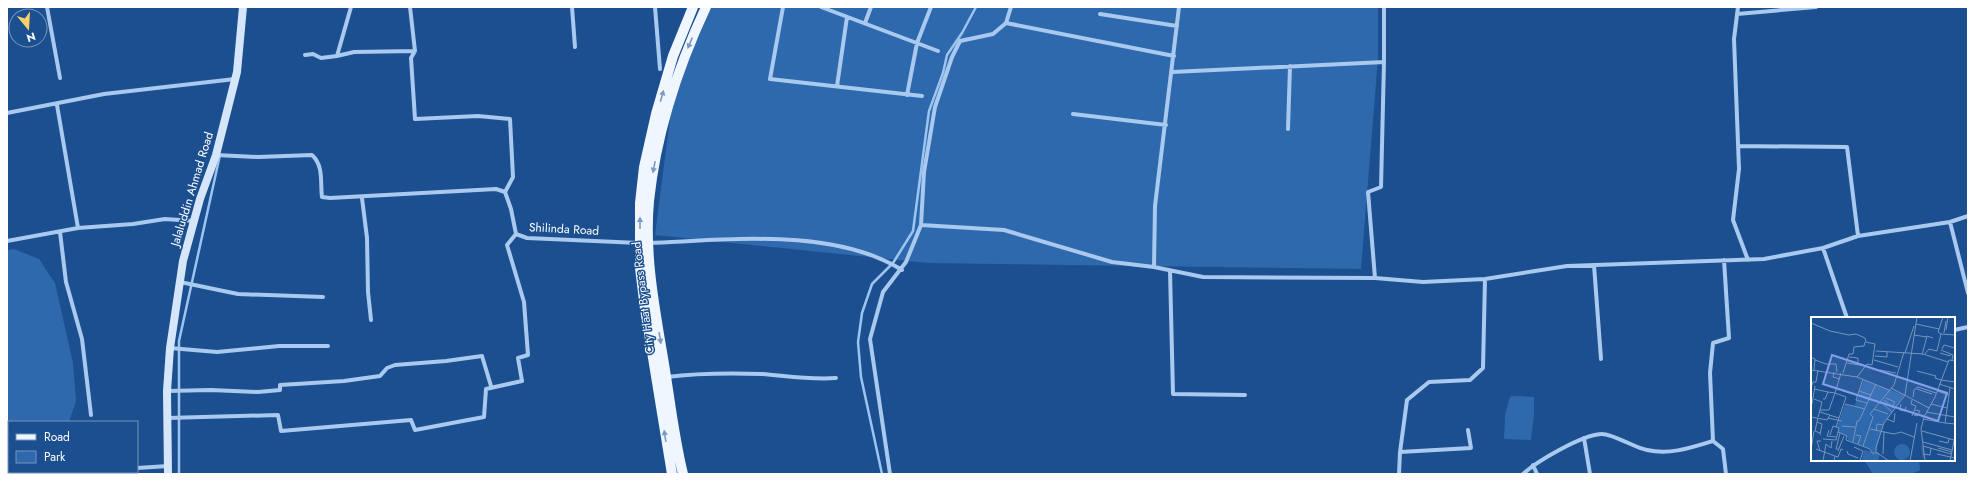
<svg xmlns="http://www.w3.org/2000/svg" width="1975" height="481" viewBox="0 0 1975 481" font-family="Jost,sans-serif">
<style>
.green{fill:#2e69ad}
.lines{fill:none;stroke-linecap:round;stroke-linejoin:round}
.stream{stroke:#9cc4f0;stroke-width:2.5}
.street{stroke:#a9c9ee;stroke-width:4}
.secondary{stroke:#d6e6fa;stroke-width:8}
.primary{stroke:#f0f6ff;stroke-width:10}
.oneway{fill:#7b9ac1}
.labels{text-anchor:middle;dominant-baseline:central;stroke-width:3;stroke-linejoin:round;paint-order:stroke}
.street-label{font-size:12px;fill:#fff;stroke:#1b4f8f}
.inset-river{fill:none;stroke:#3c6290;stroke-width:2}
.inset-road{fill:none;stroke:#7695bc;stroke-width:1}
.view{fill:#839eea;fill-opacity:0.15;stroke:#839eea;stroke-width:2}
.inset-edge{fill:none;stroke:#fff;stroke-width:2}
</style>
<rect width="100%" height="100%" fill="#1b4f8f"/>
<path class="green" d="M711,7H1378V58L1361,269L928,263L655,235L673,95Z
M14,249L39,259L55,283L73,363L76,401L69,422H9V446H7V250Z
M1513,396L1534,397V415L1531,440L1504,439L1505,415L1510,397Z
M1864,460H1919L1920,470L1912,474H1873Z"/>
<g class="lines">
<path class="stream" d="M179,474V341L220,155
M882,474L861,377L858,342L862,313L872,284L893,263L913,231L929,111L943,73L947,55L962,33L976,7"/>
<path class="street" d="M47,7L60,78
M351,7L337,56L354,52L415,51
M410,7L415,51L411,58L415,119L478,116L510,119L513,177L505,192
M572,7L575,47
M655,7L660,69
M783,7L770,79L922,96
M821,7L938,51
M1738,7L1734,39L1739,169L1733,220L1748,260
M1100,14L1177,26
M1737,14L1816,7
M865,23L871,7
M1006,23L1174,56
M305,55L313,54L321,58L337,56
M1172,72L1384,62V7
M837,86L847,17
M907,95L917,43L931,7
M57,105L78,228
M7,113L104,94L235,79
M1073,114L1166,125
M1288,129L1290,66
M1738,146L1847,147L1858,236
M216,155L258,157L312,155C324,166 320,182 322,197L330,198L496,189L505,192L511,209L516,234L527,238L639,243
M362,198L367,238L368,292L371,320
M1950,222L1968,293
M921,225L1004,230L1112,262L1154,267L1203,277L1375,278L1423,282L1485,279L1567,266L1764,259L1823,248L1858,236L1950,222L1968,216
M60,232L66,282L82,339L91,415
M7,241L78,228L133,224L165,219L194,221
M649,243C727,240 833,227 902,270
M1823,248L1847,318
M1724,260L1729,338L1713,343L1710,373L1713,441L1723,449L1726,474
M1594,265L1601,359
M1154,267L1155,206L1179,7
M1170,271L1173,394L1245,395
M1375,278L1368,192L1381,187L1384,62
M180,282L238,294L323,297
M1954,330L1968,327
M170,348L217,352L279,346H328
M667,377C698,373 730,373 762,374C787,376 810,380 836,378
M167,391L211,390L258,392L280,390V385L344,381L380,376L387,368L395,365L446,361L482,356L491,386
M167,418L278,415L281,431L411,420L415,430L484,417L486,389L522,381L518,358L528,355L524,302L507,245L516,234
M1584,438L1590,474
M1400,452L1471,448L1468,430
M7,459H9
M1533,465L1537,474
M137,468L168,466
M59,472L60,474
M890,474L870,339L883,292L906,262L921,225L924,172L935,107L952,57L960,41L993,34L1006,23L1011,7
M1399,474L1400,452L1407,400L1429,382L1470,380L1483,368L1485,279
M1523,474C1537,461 1582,435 1601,434C1612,433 1635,448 1647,450C1670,455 1690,448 1713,441"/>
<path class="secondary" d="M168,474L167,391L170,348L183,261L200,199L216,155L237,72L243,7"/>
<path class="primary" d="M672,474L645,309L640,268V203L644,167L656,114L673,56L693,7
M683,474C674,438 670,400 664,364C655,310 644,255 649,201C656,134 678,67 706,7"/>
</g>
<defs><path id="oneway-solid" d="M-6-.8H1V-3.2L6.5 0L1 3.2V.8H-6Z"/></defs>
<g class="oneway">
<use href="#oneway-solid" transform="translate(690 43) rotate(113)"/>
<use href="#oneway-solid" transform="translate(662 96) rotate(-74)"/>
<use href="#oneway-solid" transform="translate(654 167) rotate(101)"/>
<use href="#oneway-solid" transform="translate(640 223) rotate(-90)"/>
<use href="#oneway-solid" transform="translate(660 338) rotate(81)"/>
<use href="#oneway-solid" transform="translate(665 436) rotate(-99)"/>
</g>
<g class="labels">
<g class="street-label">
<text transform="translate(192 189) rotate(-73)">Jalaluddin Ahmad Road</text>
<text transform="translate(564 229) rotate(3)">Shilinda Road</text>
<text transform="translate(643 298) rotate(-97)">City Haat Bypass Road</text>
</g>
</g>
<g transform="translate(1811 317)">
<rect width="144" height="144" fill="#1b4f8f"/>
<path d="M53,63L93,78L72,108L65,135L61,136L60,132L37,123V120L27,115L28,111L26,110L34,87L43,90ZM83 135a8 8 0 1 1 16 0a8 8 0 1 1-16 0ZM53,133L69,137L67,144H51Z" fill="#2e69ad"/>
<path class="inset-river" d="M111,129L113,141"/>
<path class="inset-road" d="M0,6L19,14L38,18L45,17L54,21L55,25L64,27L61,48L56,47L46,60M105,7L128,12M135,13L137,0M133,16L135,4M130,17L144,18M103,18L116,20M131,32L133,28L144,31M130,33L142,38L141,43M65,34L112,37L137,45M94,36L103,9M129,36L139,39L140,37M111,38L116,19L122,21M113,38L118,32L126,34L130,17L127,15L132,0M64,39L76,40V35M0,40L4,42L3,53M38,40L47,41V48M4,43L15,47H25L26,55M63,43L87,50M36,46L55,49M0,53L46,60L78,73M69,53L85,56M106,54L125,59L124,61L130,63M23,55L22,60L29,62M32,56L38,37H42L43,30L53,29L54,25M130,63L144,65M128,67L144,72M0,71L2,65H5L7,53M80,71L118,91M139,71L134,106L144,107M3,72L17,75M106,72L121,77M48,74L52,62M126,74L138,78M24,76L30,56M102,80L103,73L107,70L125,76M75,81L84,85L81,89M3,82L11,85L9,93M12,82H14L17,75L24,76M73,83L82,91M56,86L45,83L48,74L60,78M71,86L81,95M1,87L4,69M34,87L54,92M90,87L89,93L94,94L95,90M120,87L136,91M63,92L77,97M9,95L28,101M115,95L144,100M103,98L106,99L109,94L104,93M101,99L105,89L100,87L101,83M0,100L16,103L19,98M7,100L9,93H18L24,76L35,80L25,110L28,111L27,115L36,119L35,123L59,132L61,136H67M7,101L6,105L11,107L9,118M17,101L31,104M76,102L83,105L84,96M112,102L134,106M6,105L4,114L9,116M31,109L44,110M59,112L83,117L90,115L103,120M18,113L16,119L25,120M65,114L66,107L72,108M111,114L143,123M19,118L22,109L25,110M45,118L50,119L47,127M12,122L25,123L27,115M128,124L137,126L138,121M42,125L46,104H48L65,67M112,125L141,133M15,127L20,131L21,124M52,129L62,100L59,97L83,68L93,35M112,129L140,137M43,130L52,134L49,144M127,131L141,135M5,132L24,139M27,132H25L29,116M0,133L3,114M9,134L6,124H10M27,134L33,119M36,134L37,137L47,141M72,137L73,115M112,137L119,138L120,131M126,137L144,141M12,144L15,127M23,144L24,139L27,140L30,132L32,133M78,144L65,135V130L73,106L94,78L106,0M99,144L106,106M114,144L110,112L113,100L124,80L138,43L144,44M139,144L144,119"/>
<path class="view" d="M21,38L136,76L127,104L12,67Z"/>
<rect width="144" height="144" class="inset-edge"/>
</g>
<rect width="1975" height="481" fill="none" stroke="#ffffff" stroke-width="16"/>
<rect x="8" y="421" width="130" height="52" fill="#1b4f8f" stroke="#7695bc"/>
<rect x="16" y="434" width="20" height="6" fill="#f0f6ff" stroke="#7695bc"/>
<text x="44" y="441" font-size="12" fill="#ffffff">Road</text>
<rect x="16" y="451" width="20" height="12" fill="#2e69ad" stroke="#7695bc"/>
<text x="44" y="461" font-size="12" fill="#ffffff">Park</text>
<g transform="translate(28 28) rotate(162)"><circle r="19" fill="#1b4f8f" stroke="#7695bc"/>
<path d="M0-3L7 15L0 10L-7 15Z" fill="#ffd166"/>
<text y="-6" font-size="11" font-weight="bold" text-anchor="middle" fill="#ffffff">N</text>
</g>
</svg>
